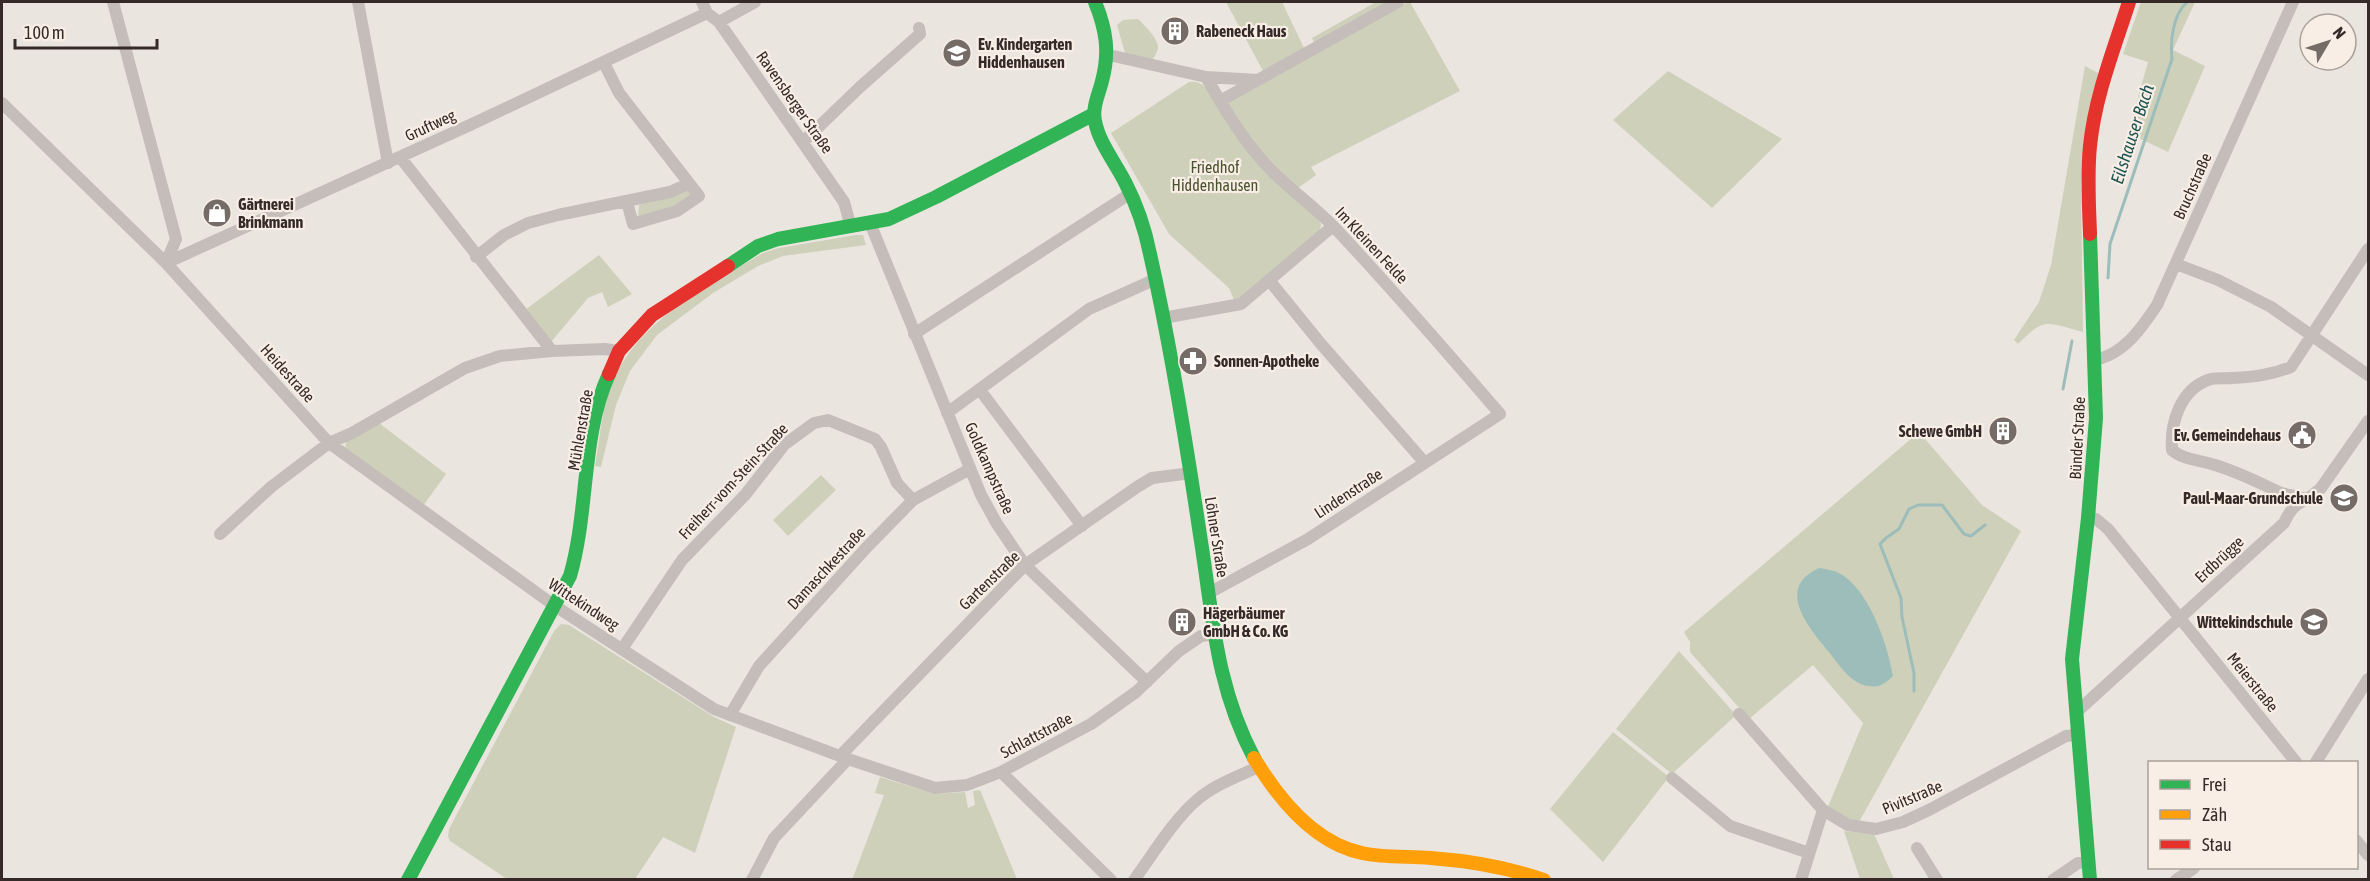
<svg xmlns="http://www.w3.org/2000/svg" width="2370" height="881" viewBox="0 0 2370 881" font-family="'Asap Condensed',sans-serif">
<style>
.green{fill:#ced0ba;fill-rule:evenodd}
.water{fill:#9cbdb9}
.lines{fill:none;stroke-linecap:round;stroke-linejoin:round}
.stream{stroke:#9cbdb9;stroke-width:3}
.street{stroke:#c4bdb9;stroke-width:12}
.fast{stroke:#30b455;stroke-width:14}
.slow{stroke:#ff9f0a;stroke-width:14}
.jam{stroke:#e5322d;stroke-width:14}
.labels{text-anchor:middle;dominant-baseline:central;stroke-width:4.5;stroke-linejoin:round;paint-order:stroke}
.poi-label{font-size:16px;font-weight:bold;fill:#352a27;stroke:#f8eee6;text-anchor:start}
.street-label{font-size:16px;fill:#352a27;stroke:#f8eee6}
.park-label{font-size:16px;fill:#48522c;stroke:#f8eee6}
.water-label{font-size:18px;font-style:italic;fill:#1e5452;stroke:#f8eee6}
</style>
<rect width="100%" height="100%" fill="#ebe5df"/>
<path class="green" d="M1226,2H1282L1305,50L1263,71Z
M1376,2H1387L1315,44L1312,38Z
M1408,2H1410L1460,91L1311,167L1316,175L1298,188L1321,224L1320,231L1238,300H1234L1229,288L1169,234L1111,133L1189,82C1206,80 1211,95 1218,107Z
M2141,2H2195L2173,50L2205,66L2168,152L2128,133L2148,62L2123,54Z
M1138,19C1145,26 1157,37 1158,47C1158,52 1154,57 1152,61L1125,53L1117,25L1123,20Z
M2085,66L2098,73L2081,184L2083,332C2048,323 2045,316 2018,344L2014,340L2039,302L2051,265Z
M1668,71L1782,139L1712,208L1613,120Z
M688,190L691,195L680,204L638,218L639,205Z
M856,235H863L866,245L783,256L758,266L713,293L657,335L630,371L616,405L601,467L595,466C599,444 601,419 607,398C628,325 703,289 763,253L779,248Z
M599,255L632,294L608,307L602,292L588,298L551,342L525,310Z
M379,423L446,474L423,506L345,451L346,441Z
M1919,432L1982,505L2021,531L1859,822L1843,818L1827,809L1863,723L1813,665L1749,719L1690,652V642L1684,632ZM1862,595C1876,622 1888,646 1893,676Z
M821,475L836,490L788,536L773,520Z
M561,624L569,625L714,717L736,727L695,853L663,837L635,879H507L450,841L448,836L449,829L554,631Z
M1679,651L1736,715L1672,774L1616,729Z
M1613,732L1669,777L1603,862L1550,809Z
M880,777L934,794L965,792L968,808L975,805L973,791L980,790L1017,879L852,880L884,795L875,793Z
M1844,831L1874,834L1894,879H1860Z"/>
<path class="water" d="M1819,568C1825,569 1832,570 1837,572C1868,586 1888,645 1893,676C1885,683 1880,688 1869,686C1850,684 1839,664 1828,651C1808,627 1775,588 1819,568Z"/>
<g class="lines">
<path class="stream" d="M2108,278L2110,244L2172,59C2170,40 2173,15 2187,2
M2063,389L2072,341
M1914,691V673L1902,617L1901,598L1880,544L1886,538L1899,529L1909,509L1918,505H1942L1964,534L1971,536L1985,525"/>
<path class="street" d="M113,2L176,239L166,263
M358,2L388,163
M702,2L707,13L719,22L844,202L851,227
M719,22L755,2
M1109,55L1206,77L1258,80
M604,63L619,93L699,196L677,211L633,224L627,202
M1206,77C1226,111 1244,143 1272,171C1292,191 1316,208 1336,229C1392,289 1446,351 1500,414L1308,539L1209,593
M1220,101L1398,2
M2,103L166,263L329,443L555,606L714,709L848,759L935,788L967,785L1001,772L1091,724L1136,692L1179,651L1201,636L1215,634
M803,142L860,87L920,34L919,28
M400,157L552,351
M870,223L981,495L997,524L1025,565L1147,682
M476,257L504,235L528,223L558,215L670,192L688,184
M166,263L470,125L707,13
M2176,264L2218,280L2271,307L2368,375
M1269,280L1321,344L1425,463
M1163,318L1241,304L1333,226
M914,334L1131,193
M2094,360C2123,355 2141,329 2157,305L2293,2
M980,390L1082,526
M947,413L1089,309L1156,279
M2306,499C2297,496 2287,495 2279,492C2258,482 2238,472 2215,465C2201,460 2183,460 2172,450C2170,424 2180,390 2208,380C2215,377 2225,379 2232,378C2253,377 2271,375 2291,367L2368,249
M2088,518L2096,519L2108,529L2296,762
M220,534L271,487L329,443L352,433L465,368L500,356L552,351L605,349L619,351
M622,649L682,560L745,495L784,445L814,423L828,420L875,439L881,447L897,483L913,500
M2075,709L2081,708L2284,523C2296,497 2303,506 2321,488L2368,421
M1739,714L1823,810L1848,825L1876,829L1903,822L1929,810L2066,736L2077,735
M730,715L759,666L867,547L913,500L970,469
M840,756L1025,565L1137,487L1152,478L1191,473
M2316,762L2368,679
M1001,772L1111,880
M1672,778L1730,826L1809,853
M2356,840L2368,855
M1917,848L1937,880
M752,880L774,838L848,759
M1134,880C1153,854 1174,819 1198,799C1216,784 1239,776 1260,766
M1801,880L1823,810
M2053,880L2078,863H2089
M2176,880L2194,868"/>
<path class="fast" d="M1095,2C1106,29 1110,52 1102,81C1099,94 1092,107 1095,121C1099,143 1115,162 1125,182C1137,205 1145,229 1150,254C1171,347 1186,441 1200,535C1213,615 1215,684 1254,758
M2090,234L2096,418L2088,518L2072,659L2090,880
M728,266L758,246L778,239L889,219L936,197L1094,114
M408,880L570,576C589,511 581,435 609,374"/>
<path class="slow" d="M1254,758C1278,798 1314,843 1362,853C1384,858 1409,856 1431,858C1470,861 1507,867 1544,880"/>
<path class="jam" d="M2090,234C2089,205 2087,175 2090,146C2095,96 2114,49 2129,2
M609,374L619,351L652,315L728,266"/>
</g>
<defs>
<g id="building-disc" transform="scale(1.5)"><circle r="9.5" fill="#756b67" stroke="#f8eee6"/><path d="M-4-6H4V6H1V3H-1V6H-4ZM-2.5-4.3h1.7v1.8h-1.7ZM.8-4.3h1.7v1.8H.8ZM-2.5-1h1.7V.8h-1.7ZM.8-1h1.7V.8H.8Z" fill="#fff"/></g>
<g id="school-disc" transform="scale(1.5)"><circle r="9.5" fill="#756b67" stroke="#f8eee6"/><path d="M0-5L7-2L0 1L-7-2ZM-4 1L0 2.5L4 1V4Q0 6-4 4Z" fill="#fff"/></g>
<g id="shop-disc" transform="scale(1.5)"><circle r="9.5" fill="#756b67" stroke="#f8eee6"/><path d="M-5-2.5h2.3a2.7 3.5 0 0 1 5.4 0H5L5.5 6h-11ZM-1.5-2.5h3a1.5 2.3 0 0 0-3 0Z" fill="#fff"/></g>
<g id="pharmacy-disc" transform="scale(1.5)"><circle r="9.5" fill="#756b67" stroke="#f8eee6"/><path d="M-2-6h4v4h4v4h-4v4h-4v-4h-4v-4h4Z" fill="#fff"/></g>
<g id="civic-disc" transform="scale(1.5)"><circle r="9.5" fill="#756b67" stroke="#f8eee6"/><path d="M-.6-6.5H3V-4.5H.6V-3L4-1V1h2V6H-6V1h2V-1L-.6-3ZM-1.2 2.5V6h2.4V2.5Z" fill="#fff"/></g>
</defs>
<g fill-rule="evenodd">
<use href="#building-disc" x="1175" y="31"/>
<use href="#school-disc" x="957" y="53"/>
<use href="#shop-disc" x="217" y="213"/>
<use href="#pharmacy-disc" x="1193" y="361"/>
<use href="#building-disc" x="2003" y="431"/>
<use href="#civic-disc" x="2302" y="435"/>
<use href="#school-disc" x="2344" y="498"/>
<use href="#building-disc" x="1182" y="622"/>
<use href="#school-disc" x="2314" y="622"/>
</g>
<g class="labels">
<g class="poi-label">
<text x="1196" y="31">Rabeneck Haus</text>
<text x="978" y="44">Ev. Kindergarten<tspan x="978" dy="18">Hiddenhausen</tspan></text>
<text x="238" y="204">Gärtnerei<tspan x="238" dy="18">Brinkmann</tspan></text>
<text x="1214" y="361">Sonnen-Apotheke</text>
<text x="1982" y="431" text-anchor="end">Schewe GmbH</text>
<text x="2281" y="435" text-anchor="end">Ev. Gemeindehaus</text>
<text x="2323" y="498" text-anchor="end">Paul-Maar-Grundschule</text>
<text x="1203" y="613">Hägerbäumer<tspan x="1203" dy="18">GmbH &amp; Co. KG</tspan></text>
<text x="2293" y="622" text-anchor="end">Wittekindschule</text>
</g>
<g class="street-label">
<text transform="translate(795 102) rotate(55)">Ravensberger Straße</text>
<text transform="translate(430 125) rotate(-25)">Gruftweg</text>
<text transform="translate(2192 186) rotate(-66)">Bruchstraße</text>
<text transform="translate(1372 245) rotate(47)">Im Kleinen Felde</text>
<text transform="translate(288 373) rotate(48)">Heidestraße</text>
<text transform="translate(580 430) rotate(-80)">Mühlenstraße</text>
<text transform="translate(2077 438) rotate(-87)">Bünder Straße</text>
<text transform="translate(990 468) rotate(66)">Goldkampstraße</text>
<text transform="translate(733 481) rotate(-47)">Freiherr-vom-Stein-Straße</text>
<text transform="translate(1348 493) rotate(-33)">Lindenstraße</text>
<text transform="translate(1217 537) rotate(81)">Löhner Straße</text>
<text transform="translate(2219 559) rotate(-43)">Erdbrügge</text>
<text transform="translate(826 568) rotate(-47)">Damaschkestraße</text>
<text transform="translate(989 580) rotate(-44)">Gartenstraße</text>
<text transform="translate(584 604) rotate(33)">Wittekindweg</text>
<text transform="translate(2253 682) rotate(51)">Meierstraße</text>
<text transform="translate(1036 735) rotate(-28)">Schlattstraße</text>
<text transform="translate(1912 797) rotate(-23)">Pivitstraße</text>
</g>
<g class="park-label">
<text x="1215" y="167">Friedhof<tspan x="1215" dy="18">Hiddenhausen</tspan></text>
</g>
<g class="water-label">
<text transform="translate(2132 134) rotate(-72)">Eilshauser Bach</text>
</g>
</g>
<rect width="2370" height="881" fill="none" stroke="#352a27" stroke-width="6"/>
<rect x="2148" y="761" width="210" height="108" fill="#f8eee6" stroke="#aaa09a" stroke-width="1.5"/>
<rect x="2160" y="780" width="30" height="9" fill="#30b455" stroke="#aaa09a" stroke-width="1.5"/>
<text x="2202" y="791" font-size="18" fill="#352a27">Frei</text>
<rect x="2160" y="810" width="30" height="9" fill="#ff9f0a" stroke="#aaa09a" stroke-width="1.5"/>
<text x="2202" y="821" font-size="18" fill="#352a27">Zäh</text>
<rect x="2160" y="840" width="30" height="9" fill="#e5322d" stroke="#aaa09a" stroke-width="1.5"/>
<text x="2202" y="851" font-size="18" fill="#352a27">Stau</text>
<g transform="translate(2328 42) rotate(51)"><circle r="28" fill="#f8eee6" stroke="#aaa09a" stroke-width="1.5"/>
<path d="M0-4.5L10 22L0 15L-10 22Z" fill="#756b67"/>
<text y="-9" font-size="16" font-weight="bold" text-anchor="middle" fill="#352a27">N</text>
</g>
<path d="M15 39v9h142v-9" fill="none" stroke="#352a27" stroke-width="3"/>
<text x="24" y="39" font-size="18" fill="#352a27" stroke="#f8eee6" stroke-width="4.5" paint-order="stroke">100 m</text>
</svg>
